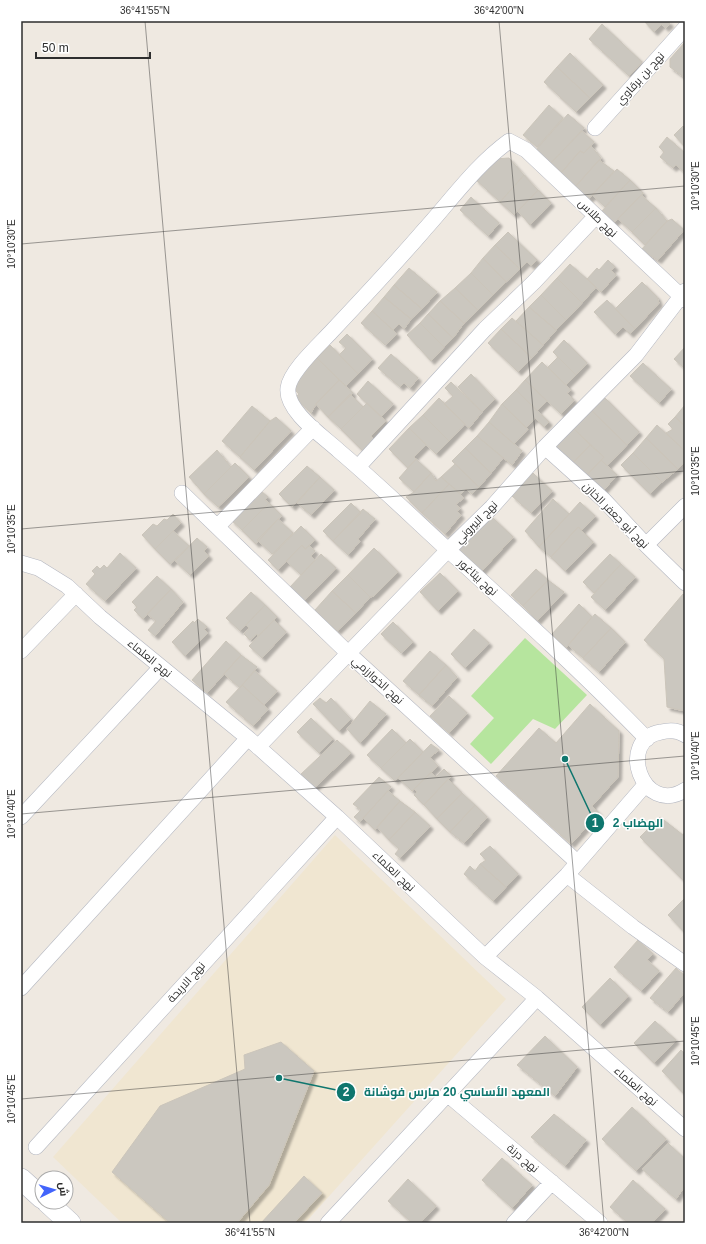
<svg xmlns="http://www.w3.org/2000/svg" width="706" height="1244" viewBox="0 0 706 1244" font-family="Arial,Cairo,sans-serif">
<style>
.education{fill:#f0e6d1}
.green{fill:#b6e59e}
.building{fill:#cbc7bf;stroke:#cbc5ba;filter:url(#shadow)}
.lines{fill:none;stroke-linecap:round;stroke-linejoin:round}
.street-casing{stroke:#b4b7c1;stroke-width:16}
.secondary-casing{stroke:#b4b7c1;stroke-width:22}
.street{stroke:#fff;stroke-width:15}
.secondary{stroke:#fff;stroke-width:21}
.ticks{fill:none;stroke:#2e2e2e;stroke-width:1;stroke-opacity:0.45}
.labels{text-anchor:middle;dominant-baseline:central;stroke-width:3;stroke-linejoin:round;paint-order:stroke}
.street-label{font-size:11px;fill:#2e2e2e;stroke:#fff}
.leader{fill:none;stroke:#0f766e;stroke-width:1.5}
.callout-dot{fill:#0f766e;stroke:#fff;stroke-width:1.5}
.mark-label{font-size:12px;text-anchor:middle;font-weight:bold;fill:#fff}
.callout-label{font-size:12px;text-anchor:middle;font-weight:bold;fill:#0f766e;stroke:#fff;stroke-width:3;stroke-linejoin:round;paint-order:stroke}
.neatline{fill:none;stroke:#2e2e2e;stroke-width:1.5}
.ticks-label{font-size:10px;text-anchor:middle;fill:#2e2e2e}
</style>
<defs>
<filter id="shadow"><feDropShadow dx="3.5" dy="3.5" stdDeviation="1" flood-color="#0004"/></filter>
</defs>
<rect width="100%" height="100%" fill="#efe9e1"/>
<path class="education" d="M335,835L506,999L305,1223H122L53,1157Z"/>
<path class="green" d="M525,638L587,695L555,729L533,719L491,764L470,744L494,718L471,696Z"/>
<path class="building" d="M644,21H668L670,24L665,28L662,24L654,32Z
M602,24L642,62L629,76L589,39Z
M685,42V78L670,67V59Z
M570,53L603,85L590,98L557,67Z
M557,67L590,98L576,112L544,82Z
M549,105L563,118L537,147L523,135Z
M568,114L584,128L550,164L534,152Z
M683,126L685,128V147L674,135Z
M582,131L594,142L584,153L580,151L562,172L550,164Z
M667,137L685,153V173L676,165L673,168L660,157L664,152L659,147Z
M591,146L601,158L575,187L560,174L580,151L584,153Z
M509,158L524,175L500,202L475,179L494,159Z
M599,160L614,171L589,199L575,187Z
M617,169L630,180L605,207L592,195Z
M524,175L538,190L514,215L500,202Z
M630,180L643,193L614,223L601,212Z
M538,190L551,203L530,225L518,211Z
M641,195L656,208L632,232L618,219Z
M471,197L499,223L488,236L460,210Z
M656,208L667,221L645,245L632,232Z
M672,219L684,230L658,260L641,250L667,221Z
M508,232L537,260L531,266L527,262L520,269L495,245Z
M495,245L520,269L506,282L483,258Z
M483,258L506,282L493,295L471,273Z
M608,260L615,267L611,270L616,275L601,292L587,279L597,268L599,270Z
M570,264L596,287L582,303L557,278Z
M409,268L437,292L422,309L394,285Z
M471,273L493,295L478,310L455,288Z
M557,278L582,303L566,320L541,295Z
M642,282L657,297L659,303L635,329L615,309Z
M394,285L422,309L411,319L384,297Z
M455,288L478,310L464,323L440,301Z
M541,295L566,320L556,330L529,307Z
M384,297L411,319L404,329L399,324L393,330L372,311Z
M607,300L635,329L630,334L623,327L615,334L594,312Z
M440,301L464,323L453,338L428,314Z
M529,307L556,330L543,345L516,321Z
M372,311L397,334L385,345L361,323Z
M428,314L453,338L444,347L420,323Z
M512,318L543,345L532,358L501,329Z
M420,323L444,347L431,361L407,335Z
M501,329L532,358L518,372L488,343Z
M347,334L372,359L358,374L339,355L346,348L339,342Z
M564,340L587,363L576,375L553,352Z
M330,345L358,374L346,386L317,358Z
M685,347V369L674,359Z
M391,354L418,378L410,388L404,383L400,387L378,368Z
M558,357L576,375L566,385L548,367Z
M317,358L339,380L316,404L311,413L295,398L299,394L296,391L295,381Z
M542,362L571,390L567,393L574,400L561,414L525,380Z
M643,363L671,389L659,403L630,376Z
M471,374L495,399L482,412L458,387Z
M339,380L353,393L328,417L316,404Z
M525,380L547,401L537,411L516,390Z
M368,381L393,404L381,417L357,394Z
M451,382L482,412L469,428L444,404L453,396L445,388Z
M516,390L549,422L544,427L535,418L526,428L502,404Z
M350,394L363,407L341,429L328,417Z
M604,397L639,432L627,445L591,410Z
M439,398L465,424L449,441L423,415Z
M367,403L386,421L371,436L374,439L363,451L341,429Z
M502,404L528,429L514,444L489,422Z
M685,405V426L675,417Z
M252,406L270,421L240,457L222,441Z
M591,410L627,445L607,466L601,460L604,457L573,428Z
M423,415L449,441L436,454L409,428Z
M276,417L291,431L254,470L240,457L270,421Z
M675,417L685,426V451L666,433L673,429L668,424Z
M489,422L522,451L512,465L477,436Z
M657,425L685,451V462L678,469L646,438Z
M409,428L426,445L414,457L416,459L408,468L389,449Z
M573,428L590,445L570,466L554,450Z
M477,436L503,458L491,473L465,448Z
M646,438L678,469L662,482L633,453Z
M590,445L604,457L584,478L570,466Z
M465,448L491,473L479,487L452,461Z
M217,450L231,467L204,494L189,477Z
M633,453L662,482L650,494L621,465Z
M416,459L431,473L414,492L399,478Z
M601,460L617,475L602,492L586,476Z
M235,463L249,477L218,507L204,494Z
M455,464L479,487L472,494L466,489L461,494L441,477Z
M307,466L320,477L292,507L279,494Z
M431,473L436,481L441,477L449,484L422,513L406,497L414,492Z
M533,473L552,491L531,513L512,496Z
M320,477L334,490L311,515L297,503Z
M449,484L464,498L456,504L460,509L457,511L461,515L445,534L422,513Z
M260,490L268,497L265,500L269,503L242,530L231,520Z
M553,499L569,514L539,547L525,531Z
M580,502L595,516L582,530L578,527L551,557L539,547Z
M269,503L282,516L278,519L256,544L242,530Z
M351,503L361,513L333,541L323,531Z
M363,509L375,519L358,539L360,541L348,555L333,541Z
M173,514L181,523L155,549L142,535L153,524L157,526L164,519L167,520Z
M490,515L513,537L481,572L457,550Z
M278,519L293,533L272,554L257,540Z
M301,526L315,540L305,549L302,545L278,570L268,560Z
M578,527L593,542L565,571L551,557Z
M173,531L189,546L170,564L155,549Z
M197,538L207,547L204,551L209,556L190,575L175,561Z
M302,545L305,549L309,546L315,551L311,556L315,560L301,575L286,561Z
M374,548L398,572L374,596L370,597L348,575Z
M120,553L136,568L105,601L86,584L95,574L92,571L97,566L100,569L104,565L107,568Z
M321,554L336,568L304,601L290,587Z
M610,554L621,564L594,593L583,582Z
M621,564L635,577L605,610L591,597Z
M536,569L548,580L523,606L511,595Z
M440,573L458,591L438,611L420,592Z
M348,575L370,597L356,613L332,591Z
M157,576L171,589L143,619L134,610L137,607L132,602Z
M548,580L564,592L537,621L523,606Z
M171,589L183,602L155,636L148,630L156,621L147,614Z
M332,591L356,613L337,631L315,610Z
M251,592L265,605L240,631L226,618Z
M683,594L685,596V711L667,707L664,659L644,640Z
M579,604L592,617L566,648L552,634Z
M265,605L277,617L258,636L257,634L250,640L244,634L249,628L246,625Z
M595,614L611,628L583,658L568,645Z
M198,619L207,627L204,629L208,633L185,656L172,642L193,621L194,623Z
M274,620L286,632L262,658L249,646Z
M393,622L413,642L401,653L381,634Z
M611,628L625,642L599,672L583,658Z
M474,629L489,643L465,668L451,654Z
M226,641L241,655L207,693L192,680Z
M430,651L446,665L419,695L403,681Z
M241,655L257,667L240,688L224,674Z
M446,665L457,677L432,706L419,695Z
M255,671L277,691L264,705L242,685Z
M242,685L268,709L253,726L226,702Z
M449,696L467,713L449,733L430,716Z
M320,698L326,703L331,698L351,719L339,731L313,704Z
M370,701L386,714L360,743L347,729Z
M590,704L619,731L618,777L592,806L599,813L571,844L496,776L539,728L556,743Z
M311,718L333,739L319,753L297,732Z
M392,729L406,743L381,768L367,755Z
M410,739L423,752L395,781L381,768Z
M337,740L351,753L314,788L300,775Z
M431,744L439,750L430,757L438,766L412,791L398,778Z
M444,769L451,776L424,805L414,795L417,792L414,789L431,772L436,777Z
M379,777L391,787L360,822L354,817L361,810L353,804Z
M448,779L462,793L437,819L424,805Z
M388,791L400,801L375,830L363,818Z
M462,793L475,805L450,832L437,819Z
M400,801L415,812L389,840L377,827Z
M475,805L487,817L464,843L450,832Z
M415,812L430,826L400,858L395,854L399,849L389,840Z
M660,817L683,835L685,832V882L640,837Z
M490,846L518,874L506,887L480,864L486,860L480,854Z
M480,864L506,887L493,901L464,874L470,866L475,871Z
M685,898V933L668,915Z
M638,940L653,954L647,960L659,971L641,991L614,967Z
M676,968L685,976V992L668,1012L650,998Z
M610,978L628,996L600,1025L582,1007Z
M655,1021L676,1040L654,1063L634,1043Z
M545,1036L577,1067L555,1096L517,1065Z
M281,1042L314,1071L269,1185L237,1223H170L112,1172L160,1106L245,1069L244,1055Z
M681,1050L685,1054L684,1094L662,1071Z
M632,1107L666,1139L636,1171L602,1139Z
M554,1114L586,1140L565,1166L531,1137Z
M668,1143L685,1159V1186L676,1199L642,1169Z
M502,1158L532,1185L512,1208L482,1180Z
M304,1176L322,1193L294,1223H261Z
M408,1179L436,1206L420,1223H412L388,1201Z
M633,1180L665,1209L652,1223H628L610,1207Z"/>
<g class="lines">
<g class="street-casing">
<path id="street" d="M595,128L685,28
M545,447L604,500L646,545L685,583
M358,467L485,329L534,282L596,216
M182,493L348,653L577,862
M218,526L313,428
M646,545L685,506
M21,563L38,568L67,586L100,617L248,738L337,817L485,957L537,998L685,1129
M21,651L76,594
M685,735C678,730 669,730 661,732C616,739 642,817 685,790
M647,739C583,673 516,612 448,550C412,517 377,483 339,451C324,437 285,411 288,388C290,371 320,344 331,332C363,298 395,264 425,229C452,199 476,165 509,141L526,150L685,300
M258,747L448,550L492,507L545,447L636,355L685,291
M21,817L161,667
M567,875L633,927L685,964
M485,957L567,875L645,785
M21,988L248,738
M447,1094L600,1223
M36,1147L337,817
M328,1223L537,998
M514,1223L552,1182"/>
</g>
<g class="secondary-casing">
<path id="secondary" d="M21,1179L42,1198
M47,1202L70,1223"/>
</g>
<use href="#street" class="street"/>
<use href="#secondary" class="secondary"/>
</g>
<path class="ticks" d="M145,21L250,1223M499,21L604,1223M21,244L685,186M21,529L685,471M21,814L685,756M21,1099L685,1041"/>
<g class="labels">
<g class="street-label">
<text transform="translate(640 78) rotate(-48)">نهج بن برقاوي</text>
<text transform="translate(598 218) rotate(44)">نهج طلاس</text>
<text transform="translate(616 515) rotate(45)">نهج أبو جعفر الخازن</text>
<text transform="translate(476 522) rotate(-45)">نهج البيروني</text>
<text transform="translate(478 577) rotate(42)">نهج بيتاغور</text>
<text transform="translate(150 658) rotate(39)">نهج العلماء</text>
<text transform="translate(378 680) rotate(42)">نهج الخوارزمي</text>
<text transform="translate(394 871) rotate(43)">نهج العلماء</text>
<text transform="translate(186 982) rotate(-48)">نهج الاريحة</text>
<text transform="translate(636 1086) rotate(41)">نهج العلماء</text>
<text transform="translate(523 1158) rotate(40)">نهج درنة</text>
</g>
</g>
<path class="leader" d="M565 759L595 823M279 1078L346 1092"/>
<g class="callout-dot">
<circle cx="565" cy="759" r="4"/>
<circle cx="279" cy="1078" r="4"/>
<circle cx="595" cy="823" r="10"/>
<circle cx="346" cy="1092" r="10"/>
</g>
<g class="mark-label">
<text x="595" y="827">1</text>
<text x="346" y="1096">2</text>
</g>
<g class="callout-label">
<text x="638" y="827">الهضاب 2</text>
<text x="457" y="1096">المعهد الأساسي 20 مارس فوشانة</text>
</g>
<rect width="706" height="1244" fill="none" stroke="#ffffff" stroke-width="44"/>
<g transform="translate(54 1190) rotate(85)"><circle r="19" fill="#ffffff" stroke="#ababab"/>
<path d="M0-3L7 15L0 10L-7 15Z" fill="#4264fb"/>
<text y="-6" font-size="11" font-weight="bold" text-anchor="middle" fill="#2e2e2e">ش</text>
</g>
<path d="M36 52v6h114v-6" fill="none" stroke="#2e2e2e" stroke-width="2"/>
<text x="42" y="52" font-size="12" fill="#2e2e2e" stroke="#ffffff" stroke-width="3" paint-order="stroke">50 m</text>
<rect x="22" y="22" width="662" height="1200" class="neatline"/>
<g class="ticks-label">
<text x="145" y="14">36°41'55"N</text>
<text x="499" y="14">36°42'00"N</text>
<text transform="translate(695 186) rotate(-90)" y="4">10°10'30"E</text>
<text transform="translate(11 244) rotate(-90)" y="4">10°10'30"E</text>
<text transform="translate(695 471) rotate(-90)" y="4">10°10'35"E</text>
<text transform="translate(11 529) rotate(-90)" y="4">10°10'35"E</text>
<text transform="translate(695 756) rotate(-90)" y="4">10°10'40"E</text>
<text transform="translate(11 814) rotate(-90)" y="4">10°10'40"E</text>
<text transform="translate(695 1041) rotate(-90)" y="4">10°10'45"E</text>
<text transform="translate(11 1099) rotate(-90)" y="4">10°10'45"E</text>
<text x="250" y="1236">36°41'55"N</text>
<text x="604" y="1236">36°42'00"N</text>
</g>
</svg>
